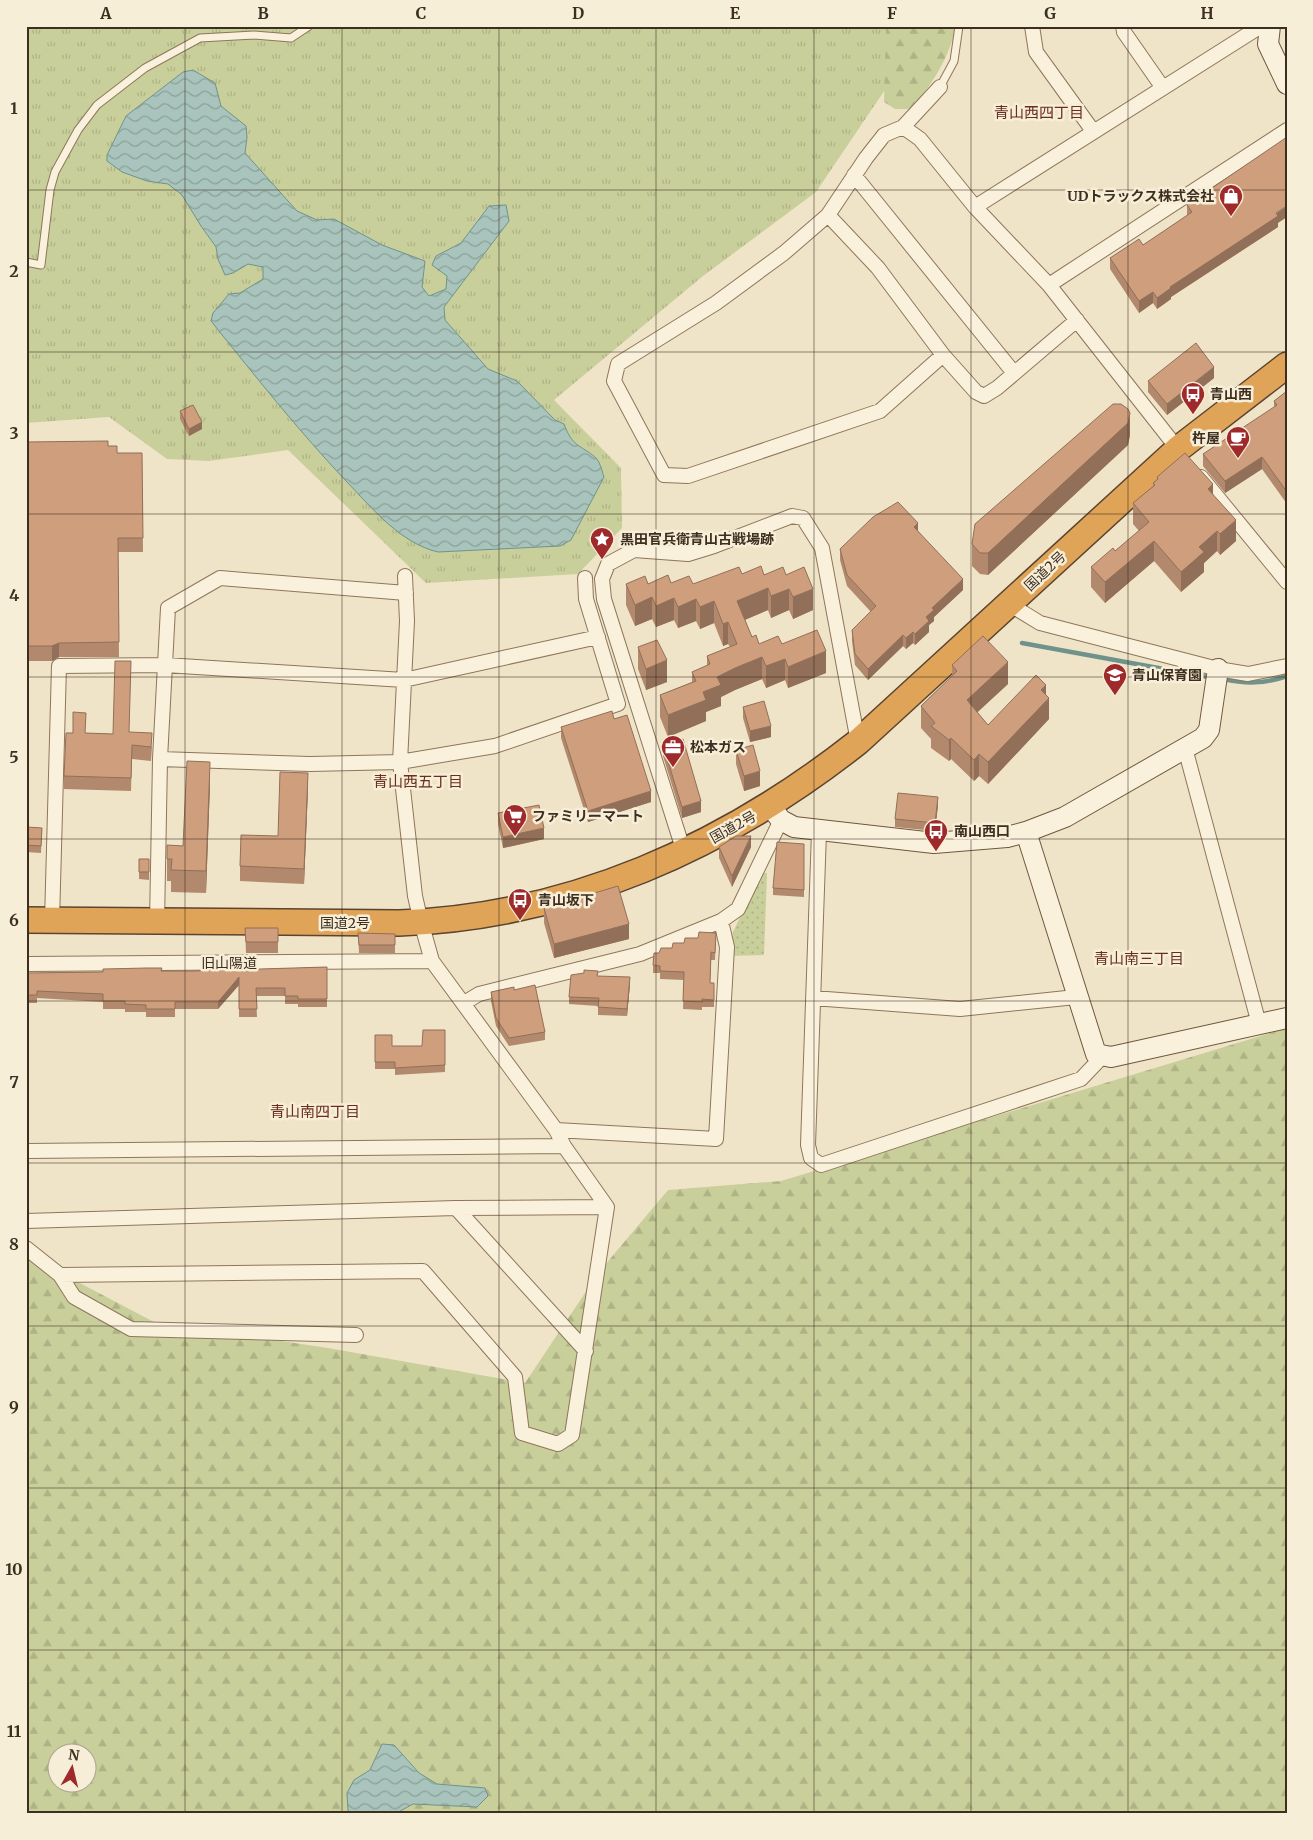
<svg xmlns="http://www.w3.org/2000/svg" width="1313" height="1840" viewBox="0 0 1313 1840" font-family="Merriweather,'Noto Sans JP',serif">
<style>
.grass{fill:url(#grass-tufts)}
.forest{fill:url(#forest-firs);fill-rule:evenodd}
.park{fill:url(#park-dots)}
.water{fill:url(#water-waves);stroke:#6f938a}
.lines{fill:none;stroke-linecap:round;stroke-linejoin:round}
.stream{stroke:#6f938a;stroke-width:4.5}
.lane-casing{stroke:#8d765c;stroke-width:9}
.street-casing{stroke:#8d765c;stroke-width:16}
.secondary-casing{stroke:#6f573f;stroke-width:22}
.highway-casing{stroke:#5b4430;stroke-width:28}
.lane{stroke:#faf1dc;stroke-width:7}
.street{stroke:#faf1dc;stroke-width:14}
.secondary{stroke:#faf1dc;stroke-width:20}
.highway{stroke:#e0a458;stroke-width:25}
.wall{fill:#b2896c}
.shaded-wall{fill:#916f58}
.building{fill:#cf9f7d;stroke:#916f58}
.grid{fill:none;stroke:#3d2e20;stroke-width:1;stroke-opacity:0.55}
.labels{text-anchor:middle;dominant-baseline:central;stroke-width:5;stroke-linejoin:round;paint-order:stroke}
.poi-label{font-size:14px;font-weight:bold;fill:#3d2e20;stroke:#f7eed8;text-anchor:start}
.street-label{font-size:14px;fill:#3d2e20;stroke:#f7eed8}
.neighbourhood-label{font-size:15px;fill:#6b2e1e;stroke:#f7eed8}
.neatline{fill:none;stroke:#3d2e20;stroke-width:2}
.grid-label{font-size:16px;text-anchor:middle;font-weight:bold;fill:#3d2e20}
</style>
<defs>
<pattern id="grass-tufts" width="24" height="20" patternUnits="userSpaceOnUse" patternTransform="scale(1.25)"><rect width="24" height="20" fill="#c9cf9b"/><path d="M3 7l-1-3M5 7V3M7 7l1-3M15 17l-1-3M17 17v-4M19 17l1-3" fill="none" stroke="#aeb285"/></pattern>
<pattern id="forest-firs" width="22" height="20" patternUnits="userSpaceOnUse" patternTransform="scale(1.25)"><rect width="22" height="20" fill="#c9cf9b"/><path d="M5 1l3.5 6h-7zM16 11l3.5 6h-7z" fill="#aeb285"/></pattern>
<pattern id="park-dots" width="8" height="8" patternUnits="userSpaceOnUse" patternTransform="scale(1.25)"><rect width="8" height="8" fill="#c9cf9b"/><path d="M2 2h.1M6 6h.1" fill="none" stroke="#aeb285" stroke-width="1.8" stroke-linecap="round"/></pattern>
<pattern id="water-waves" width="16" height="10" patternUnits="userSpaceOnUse" patternTransform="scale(1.25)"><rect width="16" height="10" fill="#a9c4bc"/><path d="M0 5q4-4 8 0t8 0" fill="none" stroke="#8ba098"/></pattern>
</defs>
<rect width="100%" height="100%" fill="#f0e4c8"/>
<path class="grass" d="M26,26H928L816,192L703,276L554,400L621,468L622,528L578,574L426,583L288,450L209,461L167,459L109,417L26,423Z"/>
<path class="forest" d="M886,26H956C949,58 932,86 910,109H895L884,102Z
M1287,1028V1814H26V1250L55,1270L154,1322L328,1348L525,1383L599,1272L668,1190L781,1181ZM58,1752H88V1782H58Z"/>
<path class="park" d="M761,873H767L764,955L731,956L733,932Z"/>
<path class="water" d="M193,70L215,83L221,106L246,126L247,137L245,153L297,211L317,220L334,219L382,245L425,261L422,287L429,296L446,289L447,276L432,265L436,256L461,243L489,206L506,205L509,221L444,307L445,320L488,369L517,381L555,420L564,424C573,448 580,444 596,458C600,462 602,471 604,477L571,540L560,546L438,552C400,543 372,508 346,481C298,430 255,376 211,321L213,313L229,294L240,293L263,279V267L248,264L233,273L225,275L218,259L216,247L201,226L182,195L168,184L147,181L122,172L107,161V155L126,116L183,72Z
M382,1744L394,1745L419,1773L437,1784L485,1788L488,1796L477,1807L413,1804L395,1814H351L348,1810L347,1793L354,1780L370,1770Z"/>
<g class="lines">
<path class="stream" d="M1022,643L1213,678
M1223,679C1246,684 1264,684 1287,676"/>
<g class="lane-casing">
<path id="lane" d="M940,87L954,61L959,26
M26,262L41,265L50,190L55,172L78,130L97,105L145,68L200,38L254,35L291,38L309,26"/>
</g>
<g class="street-casing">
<path id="street" d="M1032,26L1036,52L1093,131
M1123,26L1124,32L1163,88
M903,127L940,87
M854,175L1014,373
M975,207L1261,26
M828,215L878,268L943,355L976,392L984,396L997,388L1077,320
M1049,285L1287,130
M943,355L880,411L688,476L664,475L614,381L618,364L716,303L784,253L828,215L866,158L884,135L903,127L920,139L975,207L1049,285L1181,453
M1201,477L1287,582
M1009,604L1040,623L1218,669L1248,674L1287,666
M1185,748L1259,1024
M160,759L310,764L400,762L495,746L618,704L586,599L585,578
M819,832L808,1145L811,1158L821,1165L1081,1079L1102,1057
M684,852L604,599L602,579L608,564L634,550L688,554L714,546L792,516L803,518L822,548L858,742
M52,921L59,666L165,665L404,680L598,637
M157,923L160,759L168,608L220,578L406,593
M26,964L432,961
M813,998L960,1009L1076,997
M464,1003L479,994L640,954L721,921L738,909L781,820
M556,1130L716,1139L727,947L721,921
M26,1151L564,1146
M456,1208L586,1351
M26,1221L456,1208L607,1207
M26,1248L60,1275L74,1297L131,1329L356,1335
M60,1275L423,1271L515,1377L522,1433L558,1444L572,1435L607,1207L564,1146L556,1130L432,961L421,922L415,896L400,762L407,621L405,576"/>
</g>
<g class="secondary-casing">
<path id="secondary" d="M1270,26L1268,44L1287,84
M770,806L781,820L794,827L934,843L1007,837L1026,832L1065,817L1203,738L1209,730L1218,669
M1026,832L1096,1054L1111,1057L1287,1018"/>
</g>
<g class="highway-casing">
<path id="highway" d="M26,920L399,923C570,917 725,847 858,742L1178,449L1287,365"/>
</g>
<use href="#lane" class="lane"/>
<use href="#street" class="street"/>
<use href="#secondary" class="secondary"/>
<use href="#highway" class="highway"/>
</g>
<path class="wall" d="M1187,205L1278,223V227L1171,297V299L1157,309L1153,303L1139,313L1110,269V258L1143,245L1187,216Z
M1214,378L1167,415L1148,392V381Z
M1287,391V504L1262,469L1225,493L1203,466V454L1274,408V401Z
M180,411L202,429L189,436L180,419Z
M1130,435L1128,445L988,575L980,574L972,566V544Z
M26,442L108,446L117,453H142L143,552H118L119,657H59L52,661H26Z
M1157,477L1213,494L1236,541L1220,555L1217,551L1204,563V572L1181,592L1154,561L1105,603L1091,587V567L1115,551L1139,531L1133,524V503L1153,486V483L1157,480Z
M918,531L963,590L934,617V621L929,625V632L915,645L913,643L906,649L903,646L868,680L855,665L852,641V630L871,612L847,586L840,560V549Z
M742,574L786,575L813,610L793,619L789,610L771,618L768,610L745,620L752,637L759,644H782L826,673L788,688L785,680L766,688L762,679L735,690L721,697V706L706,712V721L668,737L660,717V695L692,682V672L707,666V656L730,647L728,644L723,646L714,623L700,629L696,621L678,628L674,620L656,627L652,619L635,626L626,605V584L671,583L693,584Z
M638,647L667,682L646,690L638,669Z
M952,665L1008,684L977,712L988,725L1046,694L1049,719L988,784L979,776L974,781L951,759L949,761L931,748V739L921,728V706L952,677Z
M743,707L771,737L750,742L743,718Z
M614,719L651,802L588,822L561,738V727Z
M130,732L152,747L151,761L132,759L131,791L64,789V776L85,733L113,734Z
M663,745L701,812L682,818L663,756Z
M736,750L760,786L744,791L736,764Z
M210,784L206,893L171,892V881H167V845L183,846Z
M308,788L304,884L240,881V866L278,836Z
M938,805L935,831L895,827V819Z
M498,813L544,839L503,848L498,824Z
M42,828L41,853L26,852V841Z
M804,844V897L773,895V888Z
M719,847H751L732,887L719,858Z
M139,859H149V880L139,879Z
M544,908L629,939L554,958L544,923Z
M245,928H278V953H246Z
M358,933L395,934V953H359Z
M716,933L715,960H711L710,983L714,990V1007H702V1010L683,1009L684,980L660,979V973H653V965L659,953L698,938Z
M327,967V1007H298V1004H285V996H256L257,1017H239V985L218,1009H175V1017H146V1012H125V1009H103V1002L37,998V1003H26V973L193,971Z
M598,976L630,984L627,1016L598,1015V1006L569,1004V997Z
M491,992L545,1032V1040L509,1046L496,1026L491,1001Z
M445,1030V1072L395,1075V1069H375V1035L392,1046H422Z"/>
<path class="shaded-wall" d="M1287,206V217L1278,223V227L1171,297V299L1157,309V298L1170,287Z
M1153,292V303L1139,313V301Z
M1214,367V378L1167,415V404Z
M1130,413V435L1128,445L988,575V553Z
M202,422V429L189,436V429Z
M1262,457V469L1225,493V481Z
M1213,484V505L1208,489Z
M1236,520V541L1220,555V534Z
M918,523V534L914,527Z
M1217,531V551L1204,563V572L1181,592V572L1199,547Z
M1154,541V561L1105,603V582Z
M963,579V590L934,617V621L929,625V632L915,645V634L932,608Z
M768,588V610L737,623V601Z
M789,589V610L771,618V596Z
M813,589V610L793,619V597Z
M652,597V619L635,626V605Z
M674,598V620L656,627V606Z
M696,599V621L678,628V607Z
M714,601V623L700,629V607Z
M728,622V644L723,646V624Z
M913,632V643L906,649V638Z
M903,635V646L868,680V669Z
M59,643V657L52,661V646Z
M826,651V673L788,688V667Z
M762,657V679L735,690L721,697V706L706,712V721L668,737V715L703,692L717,677L735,668Z
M785,659V680L766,688V666Z
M667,660V682L646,690V669Z
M1008,662V684L967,722V700Z
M1046,685V702L1049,698V719L988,784V762L1041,690Z
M771,726V737L750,742V731Z
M951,738V759L949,761V740Z
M979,754V776L974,781V760Z
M210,762V784L206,893V871Z
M760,771V786L744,791V776Z
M308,773V788L304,884V869Z
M651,791V802L588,822V811Z
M938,797V805L935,831V823Z
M701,801V812L682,818V807Z
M544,828V839L503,848V837Z
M751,836V847L732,887V876Z
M629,924V939L554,958V944Z
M239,977V985L218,1009V1002Z
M630,977V984L627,1016V1009Z"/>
<path class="building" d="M1287,137V206L1276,213L1278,216L1170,287L1171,288L1157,298L1153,292L1139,301L1110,258L1139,239L1143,245L1192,212L1187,205Z
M1196,343L1214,367L1167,404L1148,381Z
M1287,391V492L1262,457L1225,481L1203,454L1277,405L1274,401Z
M1113,404H1121L1128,409L1130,413L1128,423L988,553H980L972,544L975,524Z
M193,405L202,422L189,429L180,411Z
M108,441V446H117V453H142L143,538H118L119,642L59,643L52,646H26V442Z
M1185,453L1213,484L1208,489L1236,520L1220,534L1217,531L1199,547L1204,552L1181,572L1154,541L1105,582L1091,567L1113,548L1115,551L1149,522L1133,503L1155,485L1153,483L1158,479L1157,477Z
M898,502L918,523L914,527L963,579L932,608L934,610L926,617L929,621L915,634L913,632L906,638L903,635L868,669L855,654L852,630L876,606L847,575L840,549L873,517Z
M761,566L764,575L783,567L786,575L804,567L813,589L793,597L789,589L771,596L768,588L737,601L752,637L756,635L759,644L778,636L782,644L817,630L826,651L788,667L785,659L766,666L762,657L735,668L717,677L721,685L703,692L706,700L668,715L660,695L696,681L692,672L710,664L707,656L737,644L728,622L723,624L714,601L700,607L696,599L678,607L674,598L656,606L652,597L635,605L626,584L645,576L648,584L668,575L671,583L689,576L693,584L739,567L742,574Z
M983,636L1008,662L967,700L988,725L1036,675L1046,685L1041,690L1049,698L988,762L979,754L974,760L951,738L949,740L931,726L935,723L921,706L957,671L952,665Z
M657,640L667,660L646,669L638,647Z
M115,661H131L129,732L152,733L151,747L132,745L131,778L64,776L66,733H73V712L86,713L85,733L113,734Z
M764,701L771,726L750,731L743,707Z
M612,711L614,719L627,715L651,791L588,811L561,727Z
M683,739L701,801L682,807L663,745Z
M753,745L760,771L744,776L736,750Z
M187,761L210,762L206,871L171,870L172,859H167V845L183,846Z
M280,772L308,773L304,869L240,866L241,835L278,836Z
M898,793L938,797L935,823L895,819Z
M539,805L544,828L503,837L498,813Z
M27,827L42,828L41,846L26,845Z
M736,836H751L732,876L719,847Z
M777,842L804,844V890L773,888Z
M139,859H149V872H139Z
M618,886L629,924L554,944L544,908Z
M245,928H278V942H246Z
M699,932L716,933L715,953L711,952L710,983H714V1000L702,999V1002L683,1001L684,972L660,971V966L653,965L654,953H659L661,948H672L673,943H684L685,938H698Z
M358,933L395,934V945H359Z
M327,967V999H298V996H285V988H256L257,1009H239V977L218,1002H175V1009H146V1005L125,1004V1001H103V994L37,991V995H26V973L103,972V969L147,968H162L161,971H193Z
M584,970L598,971L597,976L630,977L627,1009L598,1007L599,998L569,997L571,975L584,973Z
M535,985L545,1032L509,1038L496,1018L491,992L514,987V990Z
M423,1030H445V1065L395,1068V1062H375V1035H392V1046H422Z"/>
<path class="grid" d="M185,26V1814M342,26V1814M499,26V1814M656,26V1814M814,26V1814M971,26V1814M1128,26V1814M26,190H1287M26,352H1287M26,514H1287M26,677H1287M26,839H1287M26,1001H1287M26,1163H1287M26,1326H1287M26,1488H1287M26,1650H1287"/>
<defs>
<g id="shop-pin" transform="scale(1.25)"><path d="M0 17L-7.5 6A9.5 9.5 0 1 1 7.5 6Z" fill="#9e2a2b" stroke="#f7eed8"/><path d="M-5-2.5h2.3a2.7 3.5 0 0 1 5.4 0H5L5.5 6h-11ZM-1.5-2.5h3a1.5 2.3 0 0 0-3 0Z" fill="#fff"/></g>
<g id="bus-pin" transform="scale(1.25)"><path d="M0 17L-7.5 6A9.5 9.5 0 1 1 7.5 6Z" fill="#9e2a2b" stroke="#f7eed8"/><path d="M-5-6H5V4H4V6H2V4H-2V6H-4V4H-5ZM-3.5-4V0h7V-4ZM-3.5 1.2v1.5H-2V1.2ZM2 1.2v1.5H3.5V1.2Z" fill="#fff"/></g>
<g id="cafe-pin" transform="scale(1.25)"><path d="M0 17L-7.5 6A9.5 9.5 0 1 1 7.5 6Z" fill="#9e2a2b" stroke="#f7eed8"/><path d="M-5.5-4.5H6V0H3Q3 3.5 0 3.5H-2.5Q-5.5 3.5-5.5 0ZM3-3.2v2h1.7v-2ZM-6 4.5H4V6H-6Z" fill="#fff"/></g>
<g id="sight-pin" transform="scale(1.25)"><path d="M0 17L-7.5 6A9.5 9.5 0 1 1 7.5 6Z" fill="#9e2a2b" stroke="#f7eed8"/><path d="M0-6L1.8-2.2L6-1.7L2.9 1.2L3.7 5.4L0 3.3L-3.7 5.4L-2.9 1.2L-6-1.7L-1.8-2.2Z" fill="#fff"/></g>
<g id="school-pin" transform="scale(1.25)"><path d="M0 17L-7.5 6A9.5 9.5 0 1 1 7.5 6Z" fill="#9e2a2b" stroke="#f7eed8"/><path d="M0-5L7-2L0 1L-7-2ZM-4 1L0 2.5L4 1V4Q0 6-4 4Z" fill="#fff"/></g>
<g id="office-pin" transform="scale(1.25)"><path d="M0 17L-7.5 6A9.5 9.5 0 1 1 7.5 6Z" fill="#9e2a2b" stroke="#f7eed8"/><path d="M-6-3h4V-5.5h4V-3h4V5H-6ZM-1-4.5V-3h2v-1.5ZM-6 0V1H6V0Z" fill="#fff"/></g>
<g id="supermarket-pin" transform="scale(1.25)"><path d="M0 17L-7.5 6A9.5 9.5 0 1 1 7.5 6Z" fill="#9e2a2b" stroke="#f7eed8"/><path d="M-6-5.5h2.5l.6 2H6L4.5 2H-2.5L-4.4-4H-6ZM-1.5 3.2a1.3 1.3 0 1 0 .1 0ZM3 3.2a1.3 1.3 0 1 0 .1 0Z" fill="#fff"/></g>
</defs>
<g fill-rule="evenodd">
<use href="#shop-pin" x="1231" y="196"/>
<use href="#bus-pin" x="1193" y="394"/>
<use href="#cafe-pin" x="1238" y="438"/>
<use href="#sight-pin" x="602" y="539"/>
<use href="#school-pin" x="1115" y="675"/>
<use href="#office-pin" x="673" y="747"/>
<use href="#supermarket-pin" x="515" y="816"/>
<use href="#bus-pin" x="936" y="831"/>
<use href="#bus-pin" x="520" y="900"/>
</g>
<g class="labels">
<g class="poi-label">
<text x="1214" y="196" text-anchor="end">UDトラックス株式会社</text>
<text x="1210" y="394">青山西</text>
<text x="1220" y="438" text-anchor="end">杵屋</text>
<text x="620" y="539">黒田官兵衛青山古戦場跡</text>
<text x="1132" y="675">青山保育園</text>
<text x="690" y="747">松本ガス</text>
<text x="532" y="816">ファミリーマート</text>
<text x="954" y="831">南山西口</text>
<text x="538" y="900">青山坂下</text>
</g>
<g class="street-label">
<text transform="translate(1045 571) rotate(-43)">国道2号</text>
<text transform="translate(733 827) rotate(-29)">国道2号</text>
<text x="345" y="923">国道2号</text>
<text x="229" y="963">旧山陽道</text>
</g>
<g class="neighbourhood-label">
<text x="1039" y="112">青山西四丁目</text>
<text x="418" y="781">青山西五丁目</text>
<text x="1139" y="958">青山南三丁目</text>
<text x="315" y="1111">青山南四丁目</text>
</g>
</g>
<rect width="1313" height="1840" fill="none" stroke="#f7eed8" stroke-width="55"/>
<g transform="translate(72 1768) rotate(8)"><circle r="24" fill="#f7eed8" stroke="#ada18e"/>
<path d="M0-4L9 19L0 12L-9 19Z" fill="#9e2a2b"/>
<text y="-8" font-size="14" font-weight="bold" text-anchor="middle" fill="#3d2e20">N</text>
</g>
<rect x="28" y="28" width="1258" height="1784" class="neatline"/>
<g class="grid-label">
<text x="106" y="19">A</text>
<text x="263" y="19">B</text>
<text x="421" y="19">C</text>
<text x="578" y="19">D</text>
<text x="735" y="19">E</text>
<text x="892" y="19">F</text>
<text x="1050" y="19">G</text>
<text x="1207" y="19">H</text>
<text x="14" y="114">1</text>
<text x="14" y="277">2</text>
<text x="14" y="439">3</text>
<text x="14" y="601">4</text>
<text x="14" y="763">5</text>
<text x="14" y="926">6</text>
<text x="14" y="1088">7</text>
<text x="14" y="1250">8</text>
<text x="14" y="1413">9</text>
<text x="14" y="1575">10</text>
<text x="14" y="1737">11</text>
</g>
</svg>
